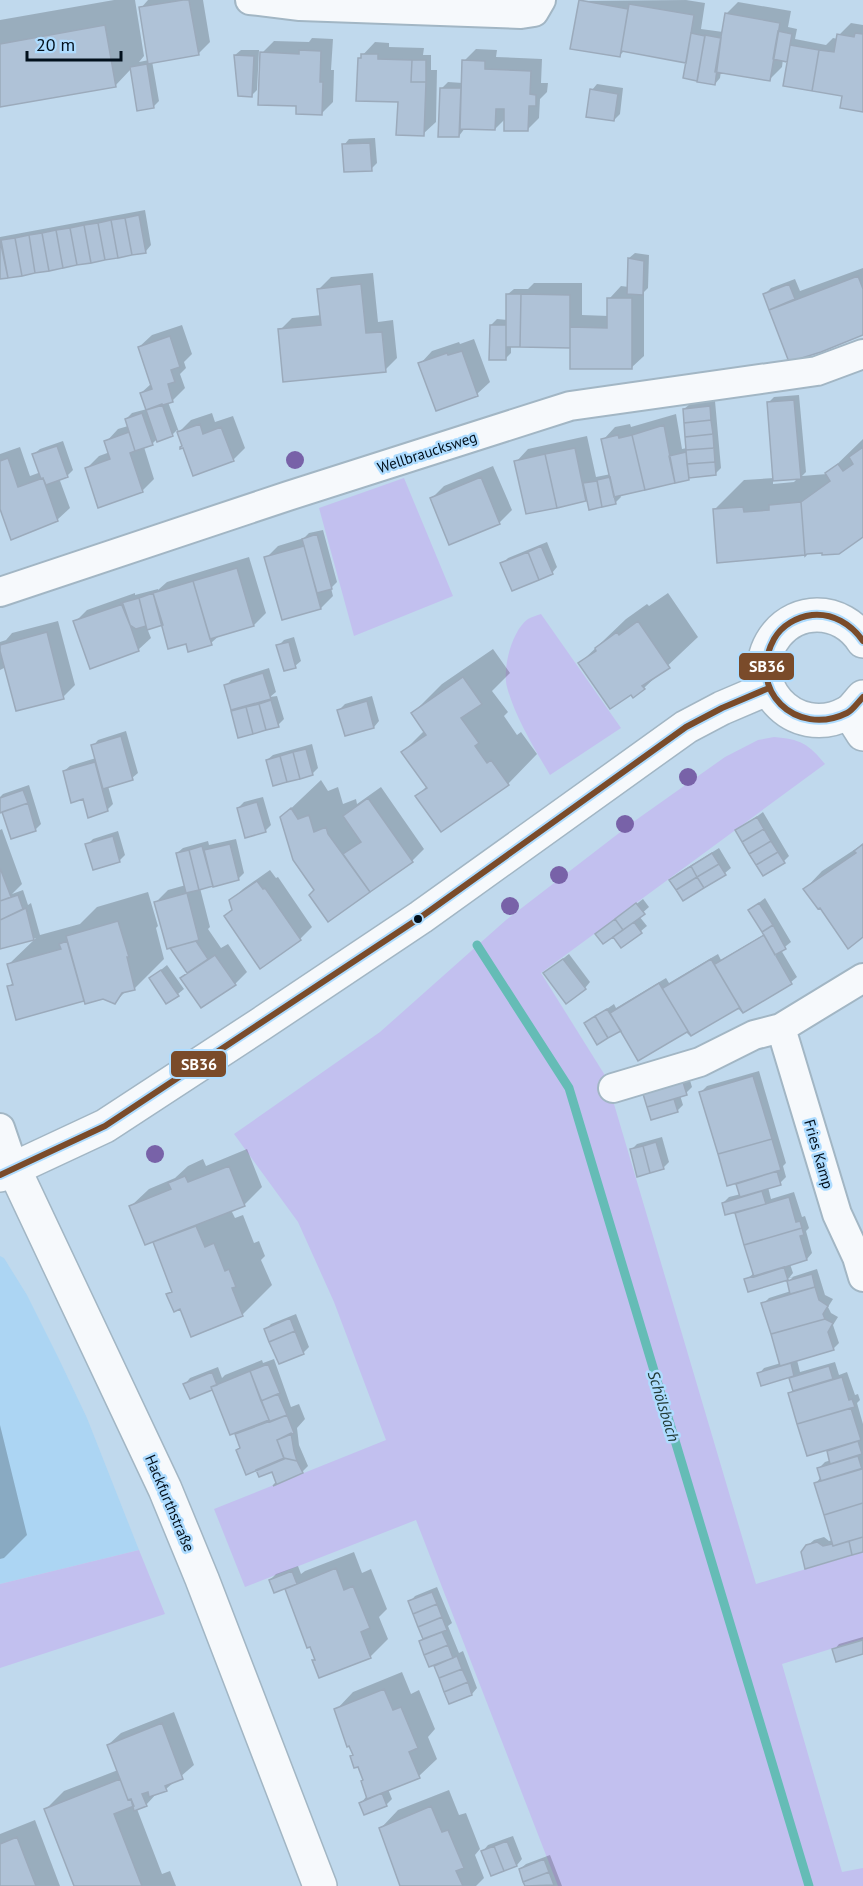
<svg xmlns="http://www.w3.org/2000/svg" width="863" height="1886" viewBox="0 0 863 1886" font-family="'PT Sans',sans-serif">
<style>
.built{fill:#acd5f3}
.green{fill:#c2c0ef}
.shadow{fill:#0003;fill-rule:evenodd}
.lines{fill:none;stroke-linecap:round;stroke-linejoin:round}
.stream{stroke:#65bcb6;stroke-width:9}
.building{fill:#afc2d7;stroke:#9baabb;stroke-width:1.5}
.minor-casing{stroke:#a2b6c4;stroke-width:32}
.tertiary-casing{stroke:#a2b6c4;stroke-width:36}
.secondary-casing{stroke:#a2b6c4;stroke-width:36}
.minor{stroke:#f6f9fc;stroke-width:28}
.tertiary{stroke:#f6f9fc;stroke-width:33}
.secondary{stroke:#f6f9fc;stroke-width:33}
.bus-1-casing{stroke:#aedcff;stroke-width:10}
.bus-1{stroke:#7a4b2a;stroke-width:6}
.tree{fill:#7862a8}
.bus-dot{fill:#02101c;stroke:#aedcff;stroke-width:2}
.labels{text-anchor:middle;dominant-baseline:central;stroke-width:5;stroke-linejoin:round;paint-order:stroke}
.street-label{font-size:15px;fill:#02101c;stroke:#aedcff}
.water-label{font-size:16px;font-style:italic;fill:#213a35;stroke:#aedcff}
.line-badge{stroke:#aedcff;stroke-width:2}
.badge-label{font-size:16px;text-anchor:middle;font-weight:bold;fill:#fff}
</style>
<rect width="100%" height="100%" fill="#c0d9ed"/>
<path class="built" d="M0,1256L4,1258L27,1295L58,1357L87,1418L139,1550L0,1584Z"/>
<path class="green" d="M404,478L453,596L354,636L319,508Z
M541,614L621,728L550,775C534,748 515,717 507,687C502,669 512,630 528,619C532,617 537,615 541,614Z
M774,737C800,739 809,744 825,764L541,973L606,1077L756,1584L863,1552V1639L782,1664L842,1872L863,1868V1886H558L416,1520L245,1587L214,1509L386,1440L334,1302L298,1222L234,1134L380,1032L506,920L636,820L725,757L758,740Z
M139,1550L165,1614L0,1668V1584Z"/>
<path class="shadow" d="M114,0H135L144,56L139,62L149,60L141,8L148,0H203L210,42L198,54L152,61L159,101L153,107L131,69L115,86L0,106V20Z
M686,0L705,3L701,29L723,32L726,14L738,2L791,11L788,27L797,29L795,39L826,45L833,38L838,39L839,35L851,23L863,25V111L844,95L789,60L783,59L782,67L770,79L721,71L720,78L715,84L685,77L687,61L625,50L619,56L580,1Z
M312,38L333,39L331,70H334L333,102L321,114L262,53L274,41L309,42Z
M375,42L389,43V47L424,48L423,55H431V70H437L436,122L423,134L399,100L359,59Z
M476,49L497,50L496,57L542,59L541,83H548L547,92L540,99L539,118L527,130L506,118L495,129L465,128L459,136L442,88L448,82L463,83L464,61Z
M241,50H259L257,90L251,96L235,55Z
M597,84L623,88L620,114L614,120L592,90Z
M375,138L377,163L371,169L344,145L349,139Z
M145,210L151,245L146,251L0,278V237Z
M635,253L649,255L648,288L644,292V356L631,368L571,346L511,345V353L505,359L491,325L497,319L508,320V294L514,289H528L534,283H582V315L609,316V299L621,286L629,287V258Z
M863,268V333L790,360L765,294L771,288L795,279L800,291Z
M373,273L378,322L393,320L397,358L385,370L280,330L292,318L322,315L319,289L331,277Z
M182,325L192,354L184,362L186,368L180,374L185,388L173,400L168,402L179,432L191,420L212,413L215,422L233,416L245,448L233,460L194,474L177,430L172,435L158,438L152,444L144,447L154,479L142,491L87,468L99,456L110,452L106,442L118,429L128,426L126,419L132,413L147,409L141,393L152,383L139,347L152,335Z
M474,339L490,382L477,394L420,364L432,351L459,342L460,344Z
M799,395L806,472L802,476L827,474L863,439V536L714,510L744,480L774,478L768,403L774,397ZM798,478L794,482L773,484V480Z
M715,401L721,468L715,474L691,476L688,479L620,494L621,497L615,503L590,508L587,498L586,499L516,462L528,449L587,436L596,477L611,474L603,440L615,427L630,424L631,427L676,414L682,449L687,448L684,409L690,404Z
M63,441L73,470L67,476L59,478L70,508L57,520L0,504V454L20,447L30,476L41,472L34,454L40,449Z
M493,466L512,510L500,522L450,543L432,498L444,486Z
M323,530L337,582L331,588L333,596L321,608L266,558L278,546L304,538L309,533Z
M547,542L557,567L552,573L502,564L508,558Z
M249,557L266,613L254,625L220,635L211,643L187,642L163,624L147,628L151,638L138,650L75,622L87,610L135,593V595L158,589V590L167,582Z
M668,593L698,637L644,688L580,663L626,619L647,604L649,606Z
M58,621L75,685L63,697L6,667L0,670V642L6,640L12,633Z
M294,637L301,661L295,666L278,646L284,640Z
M493,649L510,673L492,691L508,712L504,716L517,735L521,732L537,754L508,784L417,796L427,786L403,752L425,730L413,713L442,684Z
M269,668L276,692L270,697L277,696L284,719L278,725L240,736L226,686L231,680Z
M372,696L379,721L374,727L339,710L345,704Z
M126,731L138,773L132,778L108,786L113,804L107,810L84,798L64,771L70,766L96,758L93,746L98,740Z
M312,744L318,768L312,774L267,760L273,755Z
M321,780L328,791L338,787L343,804L356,799L357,804L381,787L424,849L412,861L328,919L282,817Z
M29,785L41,824L35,830L0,809V797L3,794Z
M263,797L271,825L265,831L238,808L244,802Z
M763,812L789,856L784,861L737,831Z
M2,829L22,884L12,894L23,890L28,905L31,903L40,935L80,924L97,907L148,892L158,926L156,928L164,959L135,988L126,991L114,1003L103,997L85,999L17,1018L8,987L14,982L9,964L36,938L0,948V830Z
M118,831L125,855L119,861L87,845L93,839Z
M236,839L244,873L238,879L200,888L210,927L208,929L221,948L228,944L247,972L235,984L182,978L189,972L171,946L156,902L168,890L186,885L177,853L183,848L208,841L209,845Z
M863,844V936L820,906L805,889L822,871Z
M719,848L731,868L725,873L671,880L677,874Z
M270,870L276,878L278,877L312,927L300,939L226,916L233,909L231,901L243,889Z
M765,898L791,942L781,950L797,977L791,982L687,1030L621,1029L586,1023L614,1004L616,1008L666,978L669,983L718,954L721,960L765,934L750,910Z
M643,899L649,907L639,916L647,926L641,931L621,946L613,935L597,934Z
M569,954L590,982L585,988L551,968Z
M167,965L184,989L178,994L151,978Z
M759,1071L786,1163L783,1166L786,1177L780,1183L768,1187L771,1199L794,1192L802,1217L805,1216L809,1228L806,1231L812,1253L807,1259L790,1264L793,1273L789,1278L817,1269L825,1295L833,1299L828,1307L831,1313L838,1317L833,1325L839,1343L833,1349L797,1360L800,1372L835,1362L839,1375L847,1372L855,1395L858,1394L860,1400L857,1403L863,1424V1550L807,1546L814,1540L824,1537L829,1541L833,1540L816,1483L821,1477L819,1468L825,1462L831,1460L828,1448L790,1393L794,1389L790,1376L759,1374L764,1368L781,1363L763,1304L769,1298L791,1291L788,1282L793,1277L749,1291L746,1280L754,1273L736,1211L723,1203L729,1197L741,1194L701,1092L707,1086Z
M689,1077L692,1087L686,1093L680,1095L683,1105L677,1111L652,1118L645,1094L650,1088Z
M662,1137L669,1162L663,1168L631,1150L637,1144Z
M247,1149L262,1187L245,1204L231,1210L235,1218L243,1215L254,1243L259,1241L265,1256L261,1260L272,1285L242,1315L180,1307L168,1295L173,1290L155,1243L159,1238L131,1206L149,1189L175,1178L188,1166L203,1159L206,1166Z
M296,1314L309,1347L304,1352L279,1362L265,1330L271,1324Z
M274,1359L291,1407L299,1404L305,1419L297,1428L299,1445L308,1466L302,1472L277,1482L273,1470L258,1471L238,1450L241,1446L236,1432L213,1387L211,1389L185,1384L190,1378L218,1367L222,1378L225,1375L262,1360L263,1363Z
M0,1425L27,1535L4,1558L0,1559Z
M354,1552L362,1573L371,1569L387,1609L379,1617L388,1639L370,1657L316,1659L287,1589L292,1584L270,1580L276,1574L298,1566L301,1574L305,1571Z
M437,1587L452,1623L448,1626L459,1653L463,1651L477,1688L472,1694L450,1702L435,1664L420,1641L424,1638L410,1602L415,1596Z
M863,1637V1652L834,1650L839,1644Z
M402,1672L411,1694L419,1690L435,1729L428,1737L437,1759L419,1776L388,1789L392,1799L386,1805L361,1803L366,1797L365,1780L336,1710L353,1692Z
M174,1712L194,1765L166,1789L158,1792L146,1805L137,1809L162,1874L170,1871L176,1886H76L46,1809L64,1791L118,1770L108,1745L121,1733Z
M449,1790L459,1815L466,1813L480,1849L475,1855L484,1878L476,1886H402L381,1828L398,1810Z
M35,1820L60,1886H0V1834Z
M513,1836L522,1859L517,1865L483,1851L488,1845Z
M550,1855L562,1886H526L520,1869L526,1864Z"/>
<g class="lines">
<path class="stream" d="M477,945L569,1088L809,1886"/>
</g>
<path class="building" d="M183,0H189L199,55L148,64L139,7Z
M579,0L628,9L620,57L570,49Z
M629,4L694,15L686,63L621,51Z
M725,13L780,23L770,81L715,72Z
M105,25L116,87L0,107V44Z
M778,31L792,34L787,62L773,59Z
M691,33L705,36L697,81L683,78Z
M855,33L863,34V112L840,108L842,96L812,91L819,50L834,52L837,34L854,37Z
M705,35L721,38L715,85L697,82Z
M790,45L819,50L812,91L783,86Z
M299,50L321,51L320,82H323L322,115L296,114V106L258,105L260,52L299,54Z
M361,54H378V59L412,60L411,82H426L424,136L396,135L398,102L356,101L358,58H361Z
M234,55L254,56L252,97L238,96Z
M412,60H426V82H411Z
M462,60L485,61V69L531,71L530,94L536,95V106H529L528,131H504V109H496L495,130L460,129Z
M147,64L154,108L137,111L130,67Z
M440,88H461L459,137H438Z
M590,89L618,94L614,121L586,117Z
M370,143L372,171L344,172L342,144Z
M139,215L146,253L132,255L125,218Z
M125,218L132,255L118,258L111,220Z
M111,220L118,258L105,260L98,223Z
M98,223L105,260L91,263L84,225Z
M84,225L91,263L77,265L70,228Z
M70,228L77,265L63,268L56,230Z
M56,230L63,268L49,271L42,233Z
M42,233L49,271L35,273L29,235Z
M29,235L35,273L22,276L15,238Z
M15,238L22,276L8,278L1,240Z
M0,240L8,278L0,279Z
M628,258L644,261L643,295L627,294Z
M858,276L863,289V335L821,352L789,362L769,310Z
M361,284L366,333L382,332L386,372L283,382L278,329L321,325L317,289Z
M789,284L795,299L769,310L763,294Z
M506,294H521L520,347H506Z
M521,294L570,295V348L520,347Z
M607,298H632V369H570V327L607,328Z
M490,325H506V360H489Z
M170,336L180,367L171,370L175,382L168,384L173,402L146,410L140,393L152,389L138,347Z
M462,351L478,396L436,411L418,363L447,353L448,355Z
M794,400L801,479L773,481L767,402Z
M162,404L173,436L157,442L146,410Z
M710,406L711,420L684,423L683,409Z
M142,413L153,445L135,451L125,419Z
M711,420L713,434L685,437L684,423Z
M200,424L203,434L221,427L234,461L193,476L183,448L180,449V447L182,446L177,432Z
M664,425L675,483L645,490L632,435Z
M129,432L135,451L130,453L143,492L98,508L85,468L110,459L104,441Z
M713,434L714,448L686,450L685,437Z
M618,435L619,438L632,435L645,490L614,497L601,439Z
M57,446L68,477L46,485L43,478L41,479L32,454Z
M863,447V537L839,554L822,555V553L807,554L805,556L801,502L830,481L825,473L838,464L843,471L853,464L849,457Z
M575,448L586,501L557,508L545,454Z
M714,448L715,462L687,464L686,450Z
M686,452L689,480L675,483L669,456Z
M545,454L557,508L526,514L514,461Z
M8,458L18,487L43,478L58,521L11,540L0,509V461Z
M715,462L716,475L689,478L687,464Z
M481,477L500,524L449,545L430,498Z
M610,477L616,504L602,507L597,480Z
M597,481L602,507L589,510L583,483Z
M801,502L805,555L717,563L713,509L743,507L744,512L769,510V505Z
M317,534L332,589L317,593L302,539Z
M304,546L321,609L282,620L264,557Z
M541,546L553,574L539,580L528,552Z
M528,552L539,580L512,591L500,563Z
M237,568L254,626L210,639L193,581Z
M193,581L212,645L188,652L186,644L168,649L153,593Z
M153,593L163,625L147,630L139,598Z
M139,598L146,626L136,629L130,625L121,603Z
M123,604L139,651L90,669L73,621Z
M638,621L670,668L642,686L645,689L633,698L631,695L610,709L578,663L596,651L595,648L617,632L619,635Z
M47,632L64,699L16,711L0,651V645Z
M289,642L296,668L284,671L276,645Z
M263,673L271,699L231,710L224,685Z
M463,677L482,704L461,718L479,743L475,746L487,763L491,760L509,785L441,832L415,796L427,788L401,752L426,735L411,713Z
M271,700L279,727L266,730L259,704Z
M367,701L374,728L345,736L337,710Z
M259,704L266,730L253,734L246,707Z
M246,707L253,734L238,738L231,711Z
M121,736L133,780L103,789L91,745Z
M306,749L313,775L300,779L293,752Z
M293,752L300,779L287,782L280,756Z
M280,756L287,782L273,786L266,760Z
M95,762L108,811L88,818L83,799L71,803L63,771Z
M23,790L28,803L0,813V798Z
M368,798L413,862L370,892L343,854L361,842L343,816Z
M257,802L266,832L245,838L237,808Z
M28,803L36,831L11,839L2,812Z
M291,808L298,819L309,815L314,832L326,827L328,834L370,892L328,922L309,895L314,890L293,860L280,817Z
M757,817L764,829L742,842L735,830Z
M764,829L771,841L749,854L742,842Z
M113,836L120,862L93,870L85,844Z
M771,841L778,852L756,865L749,854Z
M230,844L239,880L213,887L204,850Z
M863,844V937L848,949L820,908L818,909L803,889L856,853L854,851Z
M202,846L213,886L199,890L189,850Z
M189,850L199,890L186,893L176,853Z
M778,852L785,863L763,876L756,865Z
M712,853L719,864L697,877L691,866Z
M719,864L726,875L704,888L697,877Z
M691,866L697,877L676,890L669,880Z
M0,868L11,897L0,901Z
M697,877L704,888L683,901L676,890Z
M257,881L263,889L265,888L301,940L260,969L224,916L232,910L229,900Z
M187,893L199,940L167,949L154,902Z
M18,895L23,909L0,920V901Z
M636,903L645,914L623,930L615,919Z
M759,903L773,925L762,932L748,910Z
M26,908L34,940L0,949V920Z
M615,919L623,930L603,944L595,934Z
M118,921L129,957H127L135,990L122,993L115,1004L103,999L85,1004L66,936Z
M634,922L642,933L621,948L613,937Z
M773,925L786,949L775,955L762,932Z
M764,935L792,984L743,1013L711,959L715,964Z
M67,941L84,1001L16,1020L7,986L13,985L7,964L61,949L59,944Z
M196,941L208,959L187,973L170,948Z
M215,955L236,985L201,1008L180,978Z
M563,959L586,989L566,1004L543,973Z
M711,959L743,1013L739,1008L691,1036L659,983L663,988Z
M161,970L179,996L166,1004L149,978Z
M659,983L691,1036L687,1032L638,1061L610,1013Z
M607,1009L621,1031L608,1038L595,1016Z
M595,1016L608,1038L597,1045L584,1023Z
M753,1076L772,1139L718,1154L699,1092Z
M683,1082L687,1095L647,1107L643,1094Z
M674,1099L678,1112L651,1120L647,1107Z
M772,1139L781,1170L727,1186L718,1154Z
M656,1142L664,1169L650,1173L643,1146Z
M643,1146L650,1173L637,1177L630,1149Z
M229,1166L245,1206L145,1245L129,1206L171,1189L168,1183L185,1176L188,1182Z
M777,1171L781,1185L740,1197L736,1184Z
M762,1191L766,1204L725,1215L722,1203Z
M789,1197L796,1222L800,1221L802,1228L744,1245L735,1213Z
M196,1226L205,1247L214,1243L225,1271L229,1269L236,1287L232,1288L243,1316L191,1337L180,1309L174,1312L166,1294L172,1292L153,1242Z
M802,1228L804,1235L800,1236L807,1260L754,1277L744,1245Z
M784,1267L788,1280L748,1292L744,1279Z
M812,1274L815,1287L790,1294L787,1281Z
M815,1287L819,1300L828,1306L823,1314L825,1319L771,1334L761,1303Z
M290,1318L295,1331L269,1342L264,1329Z
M825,1319L833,1323L828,1332L834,1350L780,1366L771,1334Z
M295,1331L304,1354L279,1364L269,1342Z
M791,1363L794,1376L761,1386L757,1373Z
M268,1364L280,1393L261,1401L250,1371Z
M829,1366L833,1379L793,1391L789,1378Z
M250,1371L269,1420L230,1435L211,1387Z
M212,1372L217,1385L211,1387L212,1390L190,1399L183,1384Z
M842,1377L849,1400L852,1399L855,1407L797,1424L788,1393Z
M278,1394L287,1415L270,1422L261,1401Z
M851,1408L861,1440L807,1456L797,1424Z
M287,1415L294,1433L277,1440L284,1459L246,1475L236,1450L240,1448L235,1434Z
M291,1433L294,1451L297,1461L284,1458L277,1440Z
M858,1441L862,1454L830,1464L827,1451Z
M858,1456L862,1469L821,1481L817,1468Z
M284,1458L297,1461L303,1473L273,1486L276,1483L272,1472L259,1477L256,1470Z
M863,1468V1503L824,1515L814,1483Z
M863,1503V1537L833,1546L824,1515Z
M863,1537V1552L852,1555L849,1541Z
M849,1541L852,1555L805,1569L801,1552L806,1545L817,1542L823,1546L832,1544L833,1546Z
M336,1568L344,1590L353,1586L370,1628L361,1632L371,1658L319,1678L312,1660H315L310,1647L307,1648L285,1589Z
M292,1571L297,1584L274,1593L269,1580Z
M432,1592L437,1604L413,1614L408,1601Z
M437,1604L442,1617L418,1627L413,1614Z
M442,1617L447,1630L423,1639L418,1627Z
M442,1632L448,1645L424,1655L419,1641Z
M863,1640V1654L836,1662L832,1649Z
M448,1645L453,1658L429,1667L424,1655Z
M457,1656L462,1669L439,1678L434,1666Z
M462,1669L468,1682L444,1692L439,1678Z
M468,1682L472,1695L449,1704L444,1692Z
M384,1689L393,1710L401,1707L418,1748L409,1752L420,1778L367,1799L361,1781L363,1780L358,1767L354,1768L350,1756L353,1755L349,1746L347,1747L334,1709Z
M162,1723L183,1779L165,1786L167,1791L149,1797L148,1792L142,1794L147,1806L134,1811L131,1799L128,1800L107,1745Z
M120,1779L128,1800L131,1799L134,1806L114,1814L142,1886H74L44,1809Z
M382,1793L387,1806L364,1815L359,1803Z
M431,1806L442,1832L448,1830L464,1868L456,1871L463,1886H400L379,1828Z
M17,1837L36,1886H0V1844Z
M507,1841L517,1866L504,1871L494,1846Z
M494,1846L504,1871L491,1876L481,1851Z
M544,1859L549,1872L523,1882L519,1869Z
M549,1872L554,1885L525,1886L523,1882Z"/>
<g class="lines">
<g class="minor-casing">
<path id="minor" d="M250,0L300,6L521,14L534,12L541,0
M0,592L288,496L570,406L817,371L863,354
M781,1028L837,1214L857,1257L863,1277
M613,1088L700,1062L754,1035L781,1028L863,978
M0,1128L14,1169"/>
</g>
<g class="tertiary-casing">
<path id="tertiary" d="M849,712L863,734
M14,1169L165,1489L202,1579L320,1886"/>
</g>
<g class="secondary-casing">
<path id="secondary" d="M863,641C853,625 836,615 817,615C802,615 787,622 777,634C739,681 794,742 847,713C853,710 858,702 863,697
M0,1175L105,1126L261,1024L421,917L686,727L722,708L769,688"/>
</g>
<use href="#minor" class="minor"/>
<use href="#tertiary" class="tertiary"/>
<use href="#secondary" class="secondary"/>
<g class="bus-1-casing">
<path id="bus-1" d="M863,641C851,624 833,613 812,615C797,617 782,625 774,639C746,690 796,738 847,713C853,710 858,702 863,697
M0,1175L105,1126L421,917L686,727L722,708L769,688"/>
</g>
<use href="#bus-1" class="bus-1"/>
</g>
<g class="tree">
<circle cx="295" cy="460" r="9"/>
<circle cx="688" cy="777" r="9"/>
<circle cx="625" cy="824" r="9"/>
<circle cx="559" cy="875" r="9"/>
<circle cx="510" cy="906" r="9"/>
<circle cx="155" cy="1154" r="9"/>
</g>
<circle class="bus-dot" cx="418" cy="919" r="5"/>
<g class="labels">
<g class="street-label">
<text transform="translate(427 452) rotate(-18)">Wellbraucksweg</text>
<text transform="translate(819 1154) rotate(74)">Fries Kamp</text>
<text transform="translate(170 1503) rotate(67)">Hackfurthstraße</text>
</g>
<g class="water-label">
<text transform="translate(664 1406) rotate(73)">Schölsbach</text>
</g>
</g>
<g class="line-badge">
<rect x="738" y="652" width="57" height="29" rx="6" fill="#7a4b2a"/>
<rect x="170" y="1050" width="57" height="28" rx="6" fill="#7a4b2a"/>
</g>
<g class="badge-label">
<text x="767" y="672">SB36</text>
<text x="199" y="1070">SB36</text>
</g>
<path d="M27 51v9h94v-9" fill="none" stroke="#02101c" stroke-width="3"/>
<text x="36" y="51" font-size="18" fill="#02101c" stroke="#aedcff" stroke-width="4.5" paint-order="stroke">20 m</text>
</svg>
